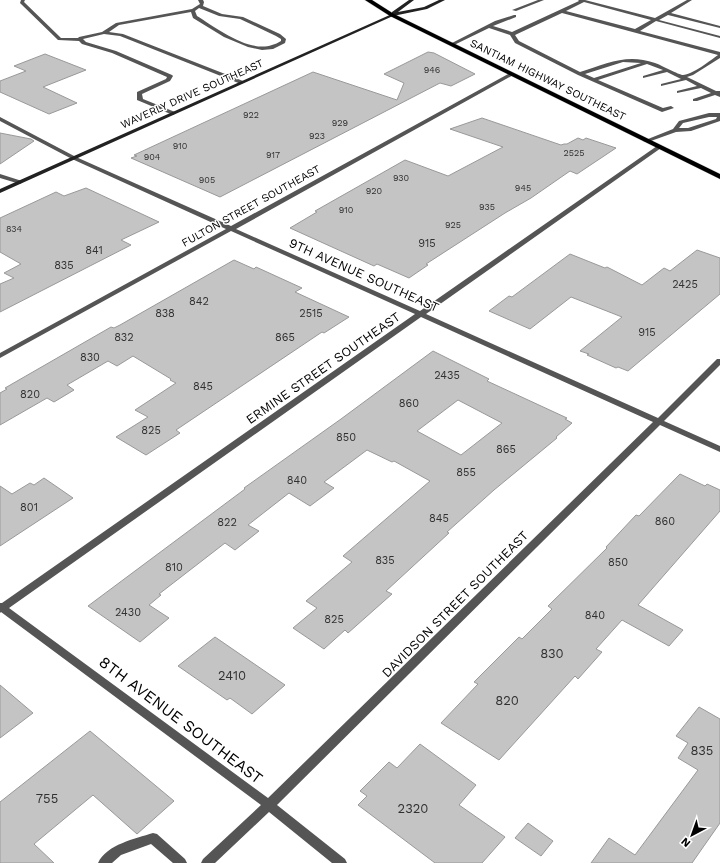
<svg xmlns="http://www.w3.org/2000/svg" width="720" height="863" viewBox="0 0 720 863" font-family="'Work Sans',sans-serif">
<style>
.building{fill:#c4c4c4;stroke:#999;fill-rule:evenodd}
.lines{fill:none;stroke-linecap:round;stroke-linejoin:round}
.primary-casing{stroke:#dbdbdb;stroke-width:1}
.service{fill:#555;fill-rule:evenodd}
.minor{fill:#555;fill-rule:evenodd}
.secondary{fill:#222;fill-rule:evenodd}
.primary{fill:#000;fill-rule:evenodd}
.labels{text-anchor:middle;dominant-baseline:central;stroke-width:3;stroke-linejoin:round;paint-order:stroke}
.far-number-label{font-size:9px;fill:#313131}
.far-street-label{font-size:11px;fill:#000;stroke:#fff}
.number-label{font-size:11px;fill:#313131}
.street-label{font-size:13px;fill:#000;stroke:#fff}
.near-number-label{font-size:13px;fill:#313131}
.near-street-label{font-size:16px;fill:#000;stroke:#fff}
</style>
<rect width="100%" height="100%" fill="#fff"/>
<path class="building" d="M428,52L434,53L475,74L451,86L440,83L220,197L131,158L137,156L134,155L313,72L397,100L404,83L384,74Z
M45,54L86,70L43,87L77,103L49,114L0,92V81L26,71L14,66Z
M482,118L561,145L564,144H567L578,138L583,140L586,138L616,148L577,174L570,171L531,198L505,213L426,264L428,265L409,278L377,264L374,266L290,228L317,212L315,211L405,160L448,176L503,147L450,129Z
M0,133L31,139L34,141L0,164Z
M86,188L159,222L121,240L131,245L0,312V284L14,278L4,273L21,264L0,252V218L56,192L64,196Z
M697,250L720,258V294L628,371L618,367L616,368L587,355L589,354L580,351L622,317L571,297L530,329L489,311L509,296L512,297L570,254L605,268L607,267L642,285L664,268L670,271Z
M234,260L254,269L256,267L302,288L295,292L349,317L324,333L322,332L176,430L180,433L146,455L116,437L148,417L135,410L176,383L170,380L171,379L133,356L117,366L108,361L67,385L74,390L54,402L47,398L0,425V393L7,389L5,388L111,327L114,328L120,325Z
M433,351L489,379L487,381L567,418L565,419L572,423L556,437L557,438L494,490L447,532L449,533L386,591L392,594L348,633L345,630L324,649L293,628L317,608L306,601L352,562L343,556L430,481L394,461L392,462L367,450L324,482L334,488L310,506L289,493L248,525L259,531L235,550L225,543L159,594L161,595L149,605L169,618L140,642L88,606L245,489L244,488L341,419ZM458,400L502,423L461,455L417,431Z
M680,474L705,486L707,484L720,490V511L638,605L683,630L669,646L622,620L596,649L602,652L578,679L575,676L499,760L441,723L478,684L474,682L519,637L522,639L552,609L548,606L607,548L606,547L636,515L639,516Z
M44,478L73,498L0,546V486L12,494L30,483L34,485Z
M215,637L285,685L252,714L230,698L227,700L178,666Z
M0,685L33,713L0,738Z
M699,707L720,719V823L692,863H591L609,838L635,855L698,770L678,758L688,743L676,736Z
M90,731L174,801L137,834L93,795L34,844L54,863H0V802Z
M420,744L476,785L459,805L505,837L482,863H435L358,805L367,796L360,791L389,762L397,768Z
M528,823L553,841L541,856L515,838Z"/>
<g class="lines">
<g class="primary-casing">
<path id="primary" d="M365,0H372L394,14L720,174V179L390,16Z"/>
</g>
<path class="service" d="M21,0H25L24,2L61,38H78L79,37L102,32L116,23L192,9L200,4L198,0H203L204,2L203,6L222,14L243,17L280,34L286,39L285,43L273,49L262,50L248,47L224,37L193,18L191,12L119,25L109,32L123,34L243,81V83L241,84L120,36L104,34L83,39L86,42L116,51L172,75L173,76L170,81L142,94L143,99L175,112L176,113L173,115L137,100V92L166,79L167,77L112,53L82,44L79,41L58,40L20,3ZM199,8L219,16L240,19L276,36L281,39V41C278,43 275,44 272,45C249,53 216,28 197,16L195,11Z
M538,0H544L516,11L512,10Z
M578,0H585L655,18L687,0H692L671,13L720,26V28L668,15L659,20L720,36V38L656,21L640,31L720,52V58L693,75L687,77L716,91H720V97L715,95L697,101H693V99L711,93L701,88L677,93V91L697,86L686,80L661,86V84L681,79L667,72L643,78V76L663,70L647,64L598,80L663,108L671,106L674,108L662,112L578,75L515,43L510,35L489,28L454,45L450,44L495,21L514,15H516V17L493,26L512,32L579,1ZM584,2L651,20L635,29L566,11ZM562,13L718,55C711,60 692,75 683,75C679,75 661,65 655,63C626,53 607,64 580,72L519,41L515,35ZM623,62L641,63L594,78L585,74Z
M709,113H720V121L691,131L676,132L648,142L643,141L673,129L679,121ZM709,117H717L716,119L688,128H679L683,123Z
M0,174L22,181L23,182L20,184L0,178Z
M153,833L157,834L185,859L187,863H173L151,844L121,855L112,863H98C107,844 135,839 153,833Z"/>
<path class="minor" d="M510,73L515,74L236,229L420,311L657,146H661V148L426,314L658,418L717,359H720V365L664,421L720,446V452L660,425L277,805L345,859L347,863H332L269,812L215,863H201L203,859L261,805L1,612L0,613V603H2L415,314L231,231L0,358V353L226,229L72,159L0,121V117L76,157L231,226ZM421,317L653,422L268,798L9,608Z"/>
<path class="secondary" d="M409,0H414L398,12L424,7L439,0H445L427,9L393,16L0,193V189L392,14V12Z"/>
<use href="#primary" class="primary"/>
</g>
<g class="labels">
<g class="far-number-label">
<text x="432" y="70">946</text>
<text x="251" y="115">922</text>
<text x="340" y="123">929</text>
<text x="317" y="136">923</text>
<text x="180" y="146">910</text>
<text x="574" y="153">2525</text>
<text x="273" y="155">917</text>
<text x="152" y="157">904</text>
<text x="401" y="178">930</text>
<text x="207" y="180">905</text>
<text x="523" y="188">945</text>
<text x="374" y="191">920</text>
<text x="487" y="207">935</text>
<text x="346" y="210">910</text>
<text x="453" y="225">925</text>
<text x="14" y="229">834</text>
</g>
<g class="far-street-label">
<text transform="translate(548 80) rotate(26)">SANTIAM HIGHWAY SOUTHEAST</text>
<text transform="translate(192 94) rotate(-24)">WAVERLY DRIVE SOUTHEAST</text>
<text transform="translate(251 206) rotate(-29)">FULTON STREET SOUTHEAST</text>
</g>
<g class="number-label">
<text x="427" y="243">915</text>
<text x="94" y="250">841</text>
<text x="64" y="265">835</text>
<text x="685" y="284">2425</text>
<text x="199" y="301">842</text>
<text x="165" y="313">838</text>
<text x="311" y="313">2515</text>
<text x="647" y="332">915</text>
<text x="124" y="337">832</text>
<text x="285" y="337">865</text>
<text x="90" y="357">830</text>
<text x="447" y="375">2435</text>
<text x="203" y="386">845</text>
<text x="30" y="394">820</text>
<text x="409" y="403">860</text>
<text x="151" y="430">825</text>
<text x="346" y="437">850</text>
<text x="506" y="449">865</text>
<text x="466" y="472">855</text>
<text x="297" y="480">840</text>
<text x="29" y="507">801</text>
<text x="439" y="518">845</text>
<text x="665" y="521">860</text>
<text x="227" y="522">822</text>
<text x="385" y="560">835</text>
<text x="618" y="562">850</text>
<text x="174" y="567">810</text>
<text x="128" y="612">2430</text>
<text x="595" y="615">840</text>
<text x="334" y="619">825</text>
</g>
<g class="street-label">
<text transform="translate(364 275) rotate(24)">9TH AVENUE SOUTHEAST</text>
<text transform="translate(323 368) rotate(-35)">ERMINE STREET SOUTHEAST</text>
<text transform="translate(455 604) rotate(-45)">DAVIDSON STREET SOUTHEAST</text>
</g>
<g class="near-number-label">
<text x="552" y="653">830</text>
<text x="232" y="675">2410</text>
<text x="507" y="700">820</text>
<text x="702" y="750">835</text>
<text x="47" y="798">755</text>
<text x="413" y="808">2320</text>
</g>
<g class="near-street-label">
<text transform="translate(181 720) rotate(37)">8TH AVENUE SOUTHEAST</text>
</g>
</g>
<g transform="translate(692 835) rotate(221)" stroke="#ffffff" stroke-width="3" paint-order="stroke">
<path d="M0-3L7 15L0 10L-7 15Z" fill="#000000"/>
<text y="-6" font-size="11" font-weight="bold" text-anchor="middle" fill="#000000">N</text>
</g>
</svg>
